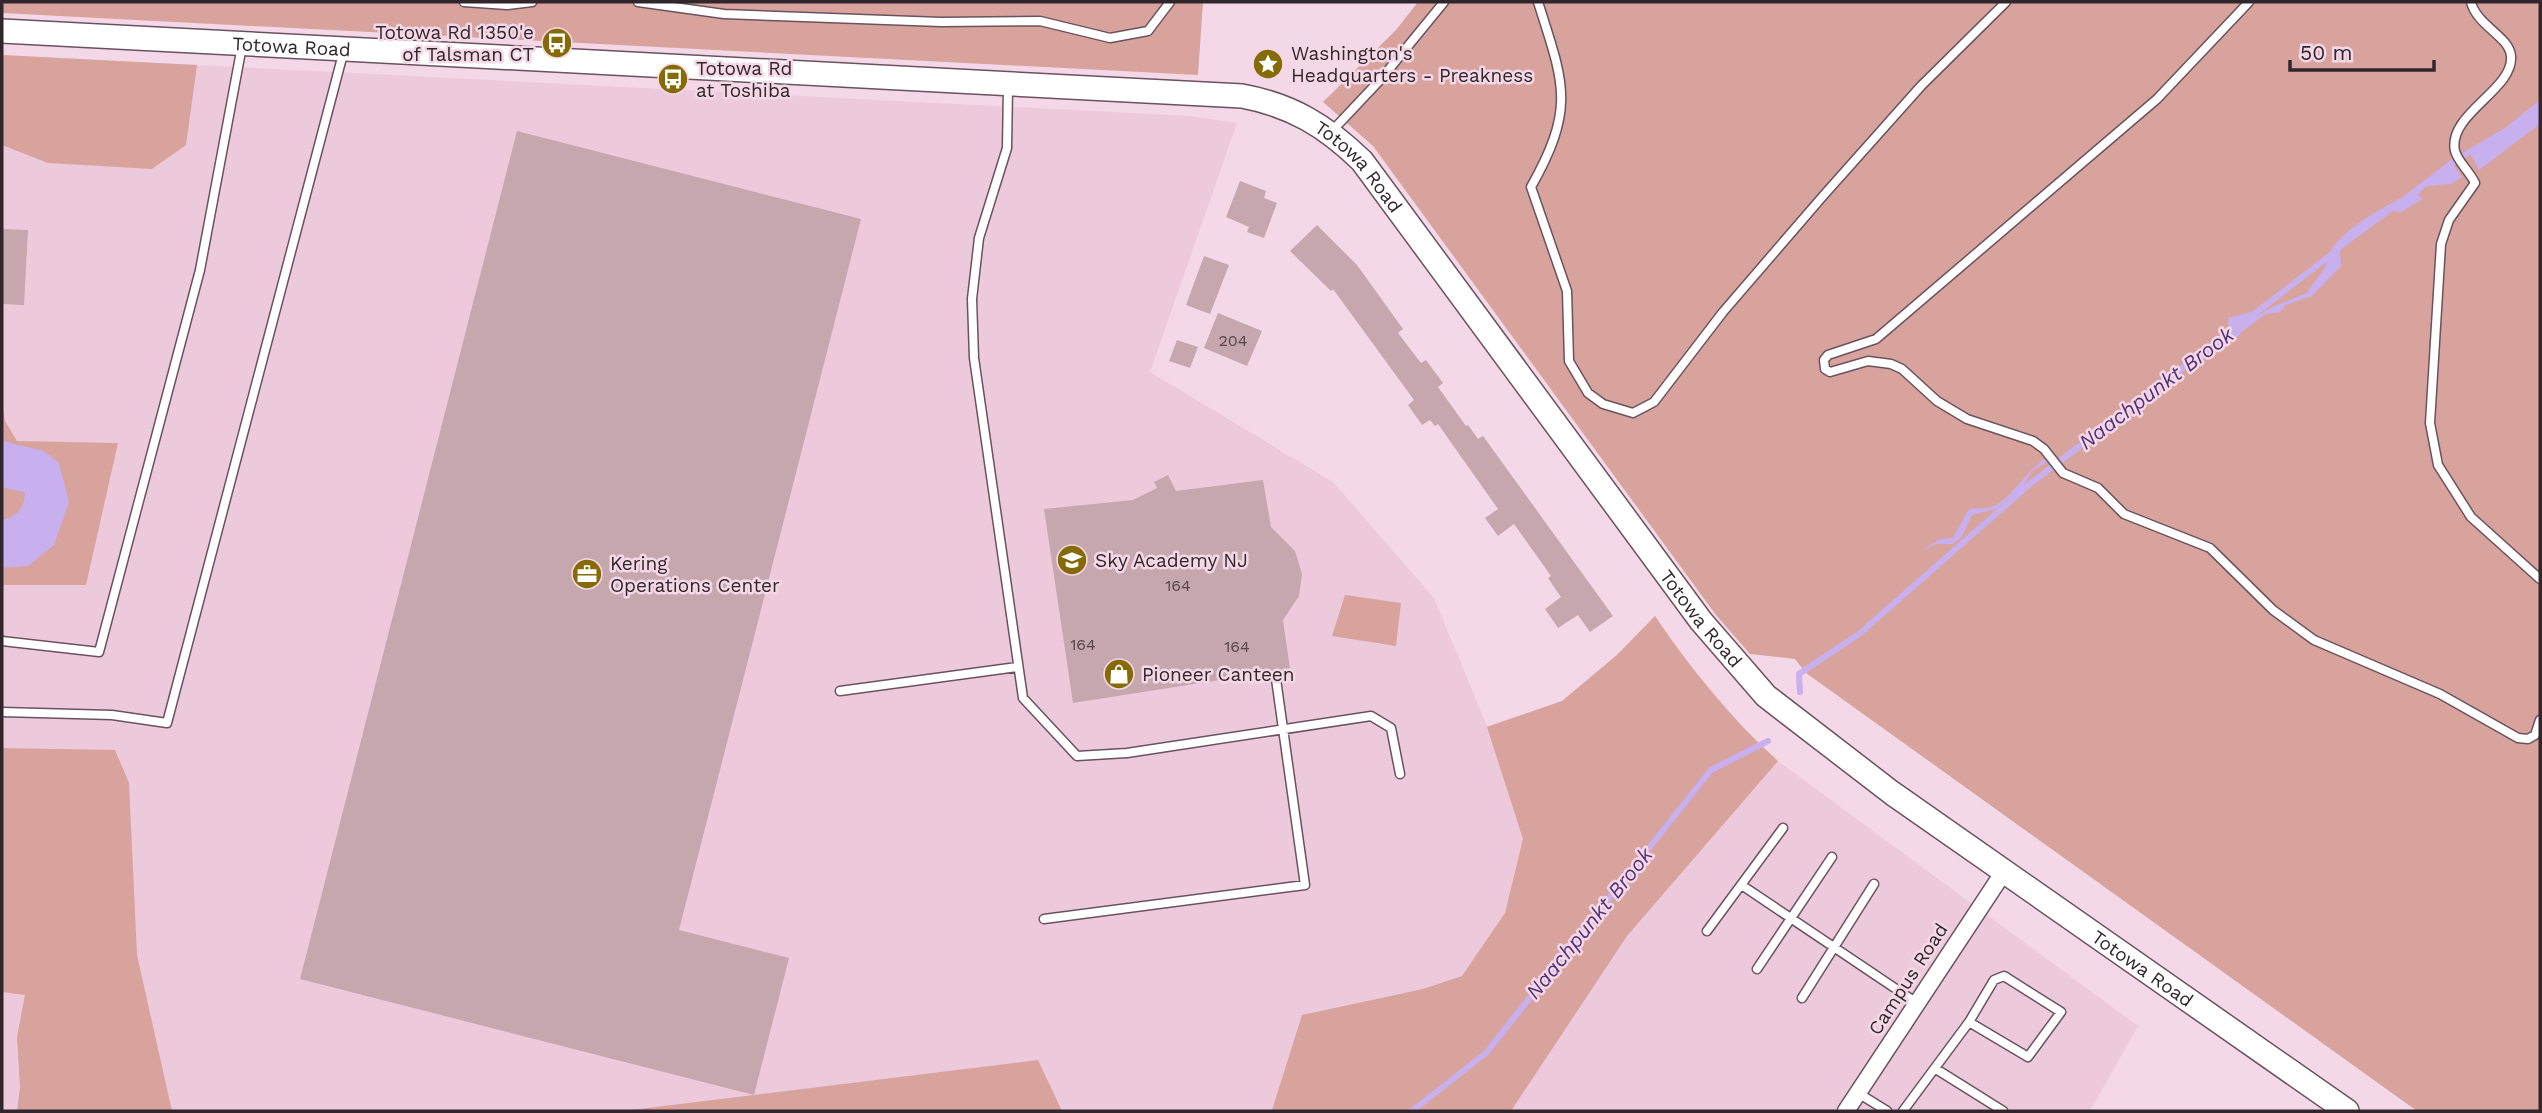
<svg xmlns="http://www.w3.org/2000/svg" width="2542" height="1113" viewBox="0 0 2542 1113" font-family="'Work Sans',sans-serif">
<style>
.built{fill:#edc9dc}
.green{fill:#d8a39c}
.water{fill:#c8afee}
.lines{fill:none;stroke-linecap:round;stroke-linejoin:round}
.stream{stroke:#c8afee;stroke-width:6}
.building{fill:#c6a7ad}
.service-casing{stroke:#6a525f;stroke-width:11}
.minor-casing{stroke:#6a525f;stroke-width:19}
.secondary-casing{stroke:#6a525f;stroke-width:26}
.service{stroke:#fff;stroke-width:8}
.minor{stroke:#fff;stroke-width:16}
.secondary{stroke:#fff;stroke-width:23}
.labels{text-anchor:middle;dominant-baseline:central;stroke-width:5;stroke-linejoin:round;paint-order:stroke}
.number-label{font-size:16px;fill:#56464c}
.poi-label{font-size:19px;fill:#31262c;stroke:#f4d8e7;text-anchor:start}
.street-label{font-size:19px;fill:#31262c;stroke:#f4d8e7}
.water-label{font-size:21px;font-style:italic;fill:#523179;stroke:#f4d8e7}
</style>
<rect width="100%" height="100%" fill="#f4d8e7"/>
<path class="built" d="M2,55L1190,116L1237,123L1150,372L1333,482L1434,598L1487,726L1562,701L1617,655L1655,616L1679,652L1753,739L1778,761L2138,1026L2090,1111H2Z"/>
<path class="green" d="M2,2H1203L1198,75L2,13Z
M1418,2H2540V1111H2417L1806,673L1795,659L1750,654L1716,615L1373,146L1323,102L1396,30Z
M2,55L197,65L186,145L152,169L48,163L2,145Z
M2,403L5,421L17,441L118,443L86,585H2Z
M1345,595L1401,603L1396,646L1332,636Z
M1655,616C1690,668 1731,719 1778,761L1627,936L1511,1111H1268L1272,1110L1302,1015L1423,989L1462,976L1505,913L1523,839L1487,727L1562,701L1617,655Z
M2,748L115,750L129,783L137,955L172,1111H17L20,1087L17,1037L25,995L2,992Z
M1038,1060L1062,1111H623Z"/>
<path class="water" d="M2540,100V124L2479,170L2471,155Z
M2453,165L2462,177L2451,184L2426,186L2418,195L2423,199L2401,212L2393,211L2340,250L2341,266L2312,296L2286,305L2280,312L2266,314L2241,332L2238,338L2230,337L2228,318L2251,312L2257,316L2272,307L2307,293C2312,284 2320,276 2325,267C2330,258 2329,250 2336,243C2368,208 2418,195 2453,165Z
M2,441L44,451L59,463L69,502L54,545L28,566L2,568V521C17,515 24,510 25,493L2,487Z
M2045,459L2049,461L2032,471L2022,488L1996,509L1972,515L1961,538L1952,544H1936L1920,552L1940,539L1953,538L1969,509C1977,508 1989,509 1996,505C2015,494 2024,472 2045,459Z"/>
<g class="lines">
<path class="stream" d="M2405,199L2456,160L2500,134
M2249,318L2332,254
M1800,692L1799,674L1859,634L2031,483L2235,328
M1412,1111L1486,1053L1711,770L1768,741"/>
</g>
<path class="building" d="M517,131L861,219L679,930L789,958L754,1095L300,979Z
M1240,181L1266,191L1264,198L1277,203L1264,238L1247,232L1249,227L1226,217Z
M1317,225L1357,265L1403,329L1398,333L1421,363L1426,360L1443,383L1438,387L1466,426L1468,425L1478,439L1483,436L1613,616L1590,632L1578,615L1558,628L1545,609L1561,597L1548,578L1551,576L1514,524L1498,536L1485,518L1498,509L1438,424L1435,426L1430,420L1422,425L1408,405L1414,400L1333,289L1331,291L1290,251Z
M2,229L28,230L24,305L2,304Z
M1204,256L1229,265L1210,314L1186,305Z
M1218,313L1262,331L1247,366L1204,348Z
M1177,340L1198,347L1190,368L1169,361Z
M1168,475L1176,491L1263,480L1271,527L1295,551L1302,574L1299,596L1283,620L1290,669L1073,703L1044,509L1133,500L1157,488L1154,482Z"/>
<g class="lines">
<g class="service-casing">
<path id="service" d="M464,2L507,5L532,2
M638,2L724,14L941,22L1040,21L1110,38L1148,31L1170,2
M1538,2C1564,84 1576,107 1531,187L1567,291L1569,361L1588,393L1603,404L1633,413L1654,402L1723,312L1823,196L1921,86L2006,2
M2249,2L2157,99L1876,339L1828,355L1824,360L1825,369L1830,372L1868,361L1891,364L1902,369L1937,401L1967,419L2033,441L2044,449L2063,473L2098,488L2124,514L2210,548L2273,610L2314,640L2440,694L2518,738L2528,739L2535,735L2540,720
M2471,2C2477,26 2509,36 2511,56C2514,90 2447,114 2455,151C2458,162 2470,172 2475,183L2449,220L2441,244L2430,423L2438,465L2471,517L2540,579
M1008,87L1007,148L979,238L972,299L974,358L1023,698L1077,756L1127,753L1371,716L1391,728L1400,774
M1331,132L1381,79L1444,2
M2,641L99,652L200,270L242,46
M840,691L1017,667
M2,712L112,715L167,723L344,50
M1743,886L1917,1003
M1044,919L1305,885L1276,679
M1707,931L1783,828
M1757,969L1832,857
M1802,998L1874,884
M1936,1069L2003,1111
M1858,1093L1887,1111
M1903,1111L1969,1022L1994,980L2004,976L2061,1012L2028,1057L1969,1022"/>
</g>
<g class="minor-casing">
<path id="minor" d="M1846,1111L2005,870"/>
</g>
<g class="secondary-casing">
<g id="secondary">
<path id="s1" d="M2,31L1242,96C1291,105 1326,126 1362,161L1701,621L1766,696L1892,793L2347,1111"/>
</g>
</g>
<use href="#service" class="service"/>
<use href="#minor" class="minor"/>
<use href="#secondary" class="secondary"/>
</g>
<defs>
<g id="bus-disc" transform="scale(1.575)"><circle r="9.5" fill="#866a05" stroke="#f4d8e7"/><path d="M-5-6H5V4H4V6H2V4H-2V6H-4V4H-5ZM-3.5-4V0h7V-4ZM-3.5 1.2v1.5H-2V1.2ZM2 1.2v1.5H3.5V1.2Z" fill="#fff"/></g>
<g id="sight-disc" transform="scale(1.575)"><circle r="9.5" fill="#866a05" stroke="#f4d8e7"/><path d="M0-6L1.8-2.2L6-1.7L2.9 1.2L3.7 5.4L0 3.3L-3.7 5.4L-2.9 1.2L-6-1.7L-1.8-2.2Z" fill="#fff"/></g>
<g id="school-disc" transform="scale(1.575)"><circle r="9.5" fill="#866a05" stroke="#f4d8e7"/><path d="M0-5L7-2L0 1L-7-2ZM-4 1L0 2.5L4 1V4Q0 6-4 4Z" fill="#fff"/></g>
<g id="office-disc" transform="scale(1.575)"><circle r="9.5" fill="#866a05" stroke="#f4d8e7"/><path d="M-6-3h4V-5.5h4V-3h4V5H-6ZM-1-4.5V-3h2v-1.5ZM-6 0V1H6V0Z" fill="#fff"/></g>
<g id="shop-disc" transform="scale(1.575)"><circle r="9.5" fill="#866a05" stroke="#f4d8e7"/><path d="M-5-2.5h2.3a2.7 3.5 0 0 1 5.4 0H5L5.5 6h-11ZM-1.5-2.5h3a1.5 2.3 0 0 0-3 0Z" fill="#fff"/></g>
</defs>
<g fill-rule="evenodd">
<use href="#bus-disc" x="557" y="43"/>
<use href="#sight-disc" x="1268" y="64"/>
<use href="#bus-disc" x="673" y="79"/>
<use href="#school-disc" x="1072" y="560"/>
<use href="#office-disc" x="587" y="574"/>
<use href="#shop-disc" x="1119" y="674"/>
</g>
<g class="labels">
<g class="number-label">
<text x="1233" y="340">204</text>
<text x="1178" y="585">164</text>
<text x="1083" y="644">164</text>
<text x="1237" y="646">164</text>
</g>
<g class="poi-label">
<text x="534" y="32" text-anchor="end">Totowa Rd 1350'e<tspan x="534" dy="22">of Talsman CT</tspan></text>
<text x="1291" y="53">Washington's<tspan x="1291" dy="22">Headquarters - Preakness</tspan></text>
<text x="696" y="68">Totowa Rd<tspan x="696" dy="22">at Toshiba</tspan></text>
<text x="1095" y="560">Sky Academy NJ</text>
<text x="610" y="563">Kering<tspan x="610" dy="22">Operations Center</tspan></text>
<text x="1142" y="674">Pioneer Canteen</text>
</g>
<g class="street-label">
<text stroke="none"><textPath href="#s1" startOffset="290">Totowa Road</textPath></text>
<text stroke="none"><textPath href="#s1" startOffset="1382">Totowa Road</textPath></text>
<text stroke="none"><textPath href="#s1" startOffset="1950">Totowa Road</textPath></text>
<text stroke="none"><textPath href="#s1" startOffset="2516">Totowa Road</textPath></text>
<text transform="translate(1908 979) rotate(-57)">Campus Road</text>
</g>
<g class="water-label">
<text transform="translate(2156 388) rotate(-37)">Naachpunkt Brook</text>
<text transform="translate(1589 923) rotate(-51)">Naachpunkt Brook</text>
</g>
</g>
<rect width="2542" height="1113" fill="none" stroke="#31262c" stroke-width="7"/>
<path d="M2290 60v10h144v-10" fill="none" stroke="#31262c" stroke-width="3.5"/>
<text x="2300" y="60" font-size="21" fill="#31262c" stroke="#f4d8e7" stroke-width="5" paint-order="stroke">50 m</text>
</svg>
